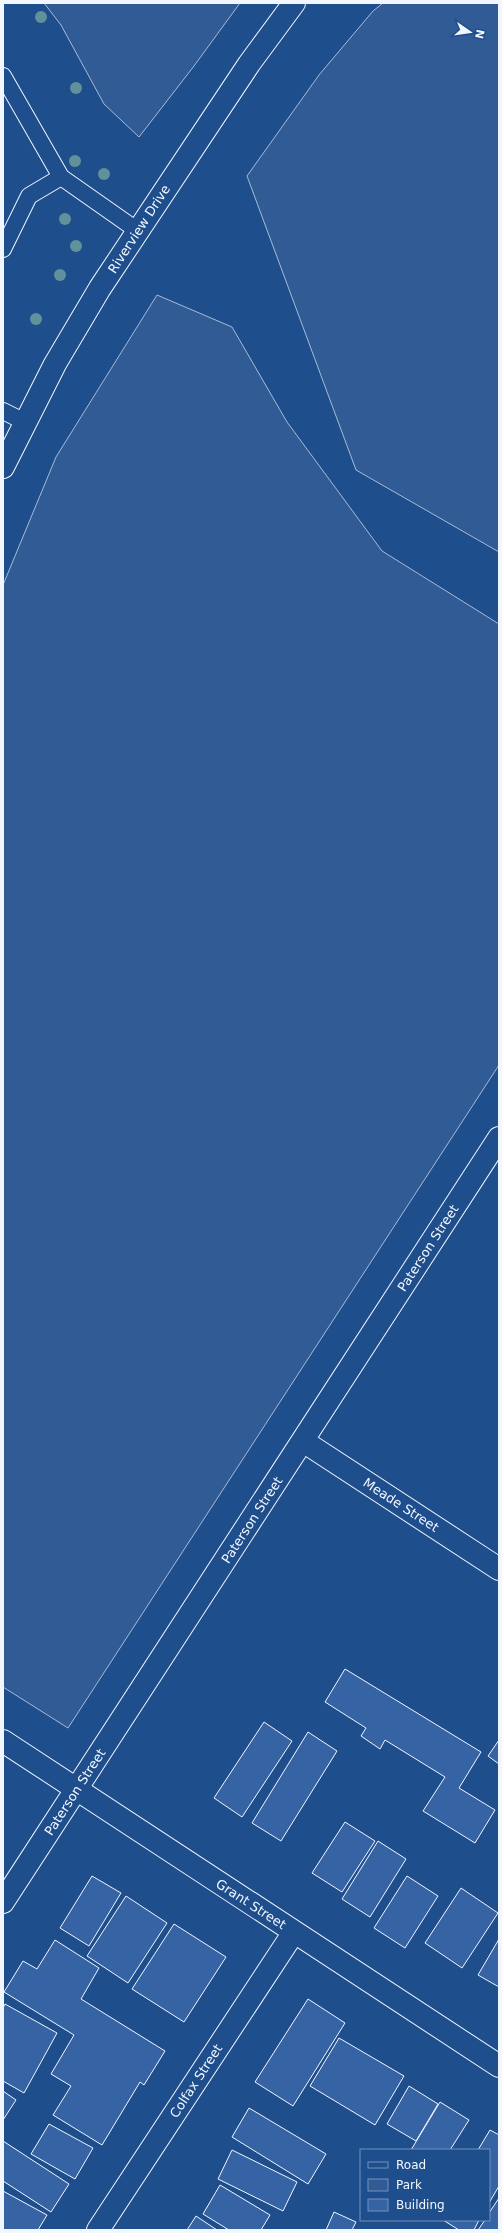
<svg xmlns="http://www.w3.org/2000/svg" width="502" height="2233" viewBox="0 0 502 2233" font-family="'DejaVu Sans',sans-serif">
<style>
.green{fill:#305b95;stroke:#a8bbd7}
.building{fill:#3563a3;stroke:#f2f6ff}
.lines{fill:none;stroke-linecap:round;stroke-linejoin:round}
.lane-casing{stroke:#f2f6ff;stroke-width:18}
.street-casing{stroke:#f2f6ff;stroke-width:24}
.lane{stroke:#1f4e8c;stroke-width:16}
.street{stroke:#1f4e8c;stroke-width:22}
.tree{fill:#61919a}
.labels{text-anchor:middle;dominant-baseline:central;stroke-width:3;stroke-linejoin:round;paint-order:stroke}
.street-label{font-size:13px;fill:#f2f6ff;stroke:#1f4e8c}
</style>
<rect width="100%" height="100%" fill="#1f4e8c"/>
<path class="green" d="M44,3H240L194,66L139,137L104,104L61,25Z
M383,3H499V552L356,470L247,176L319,75L373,11Z
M157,295L232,327L287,422L382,551L499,624V1065L68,1728L3,1687V585L56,457Z"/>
<path class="building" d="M345,1669L481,1752L459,1788L495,1810L475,1843L423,1811L445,1777L385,1740L380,1749L361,1736L366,1728L325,1702Z
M264,1722L292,1741L242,1817L214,1798Z
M308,1732L337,1751L281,1841L252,1823Z
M499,1740V1764L488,1756Z
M345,1822L375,1841L342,1892L312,1873Z
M378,1841L406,1859L370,1917L342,1899Z
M92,1876L121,1893L89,1946L60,1928Z
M407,1876L438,1896L405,1948L374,1928Z
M461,1888L498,1913L462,1968L425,1943Z
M126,1896L167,1923L128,1983L87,1956Z
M174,1924L226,1957L184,2022L132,1989Z
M499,1939V1987L478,1975Z
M55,1940L99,1968L81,1999L165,2051L144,2085L140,2082L102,2145L53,2115L71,2086L51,2074L74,2035L4,1992L23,1961L37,1969Z
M308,1999L345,2023L293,2106L255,2082Z
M5,2004L57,2033L24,2093L3,2081V2008Z
M339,2038L404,2076L375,2125L310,2086Z
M409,2086L438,2104L416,2141L387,2124Z
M3,2091L16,2100L3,2120Z
M440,2102L469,2120L450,2150H411Z
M249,2108L326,2154L308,2184L232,2137Z
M49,2124L93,2148L75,2179L31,2154Z
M490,2130L499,2135V2186L489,2203V2150H478Z
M3,2141L69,2184L51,2212L3,2181Z
M232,2150L297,2182L283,2211L218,2179Z
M220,2185L270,2215L261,2230H229L203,2214Z
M3,2191L47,2215L38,2230H3Z
M499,2198V2230H478L485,2220H489V2213Z
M334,2212L356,2222L352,2230H326Z
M196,2216L217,2230H187Z
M443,2220H479L474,2230H459Z"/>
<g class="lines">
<g class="lane-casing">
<path id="lane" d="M3,76L61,177L138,231
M3,249L29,196L61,177
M3,411L25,422"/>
</g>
<g class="street-casing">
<path id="street" d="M3,467L55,364L100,288L249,64L294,3
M303,1441L499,1569
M3,1741L499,2066
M3,1902L499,1138
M98,2230L294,1932"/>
</g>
<use href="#lane" class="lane"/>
<use href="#street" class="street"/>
</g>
<g class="tree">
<circle cx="41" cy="17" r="6"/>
<circle cx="76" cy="88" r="6"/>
<circle cx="75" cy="161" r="6"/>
<circle cx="104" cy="174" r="6"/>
<circle cx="65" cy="219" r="6"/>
<circle cx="76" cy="246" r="6"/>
<circle cx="60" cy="275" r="6"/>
<circle cx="36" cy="319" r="6"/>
</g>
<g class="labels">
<g class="street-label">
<text transform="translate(139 229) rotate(-57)">Riverview Drive</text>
<text transform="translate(428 1248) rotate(-57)">Paterson Street</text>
<text transform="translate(401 1505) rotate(33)">Meade Street</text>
<text transform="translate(252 1520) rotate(-57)">Paterson Street</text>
<text transform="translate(75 1792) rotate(-57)">Paterson Street</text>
<text transform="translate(251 1904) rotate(33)">Grant Street</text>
<text transform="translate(196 2081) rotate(-57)">Colfax Street</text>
</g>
</g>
<rect width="502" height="2233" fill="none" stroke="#f2f6ff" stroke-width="8"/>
<rect x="360" y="2149" width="130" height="72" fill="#1f4e8c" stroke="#7391ba"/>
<rect x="368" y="2162" width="20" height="6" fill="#1f4e8c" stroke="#7391ba"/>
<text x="396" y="2169" font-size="12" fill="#f2f6ff">Road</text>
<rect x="368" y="2179" width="20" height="12" fill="#305b95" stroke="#7391ba"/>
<text x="396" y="2189" font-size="12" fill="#f2f6ff">Park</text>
<rect x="368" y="2199" width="20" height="12" fill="#3563a3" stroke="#7391ba"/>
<text x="396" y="2209" font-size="12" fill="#f2f6ff">Building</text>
<g transform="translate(470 32) rotate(103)" stroke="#1f4e8c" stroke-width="3" paint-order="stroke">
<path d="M0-3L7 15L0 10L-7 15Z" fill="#f2f6ff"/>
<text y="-6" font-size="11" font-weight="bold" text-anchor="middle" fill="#f2f6ff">N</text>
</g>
</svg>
